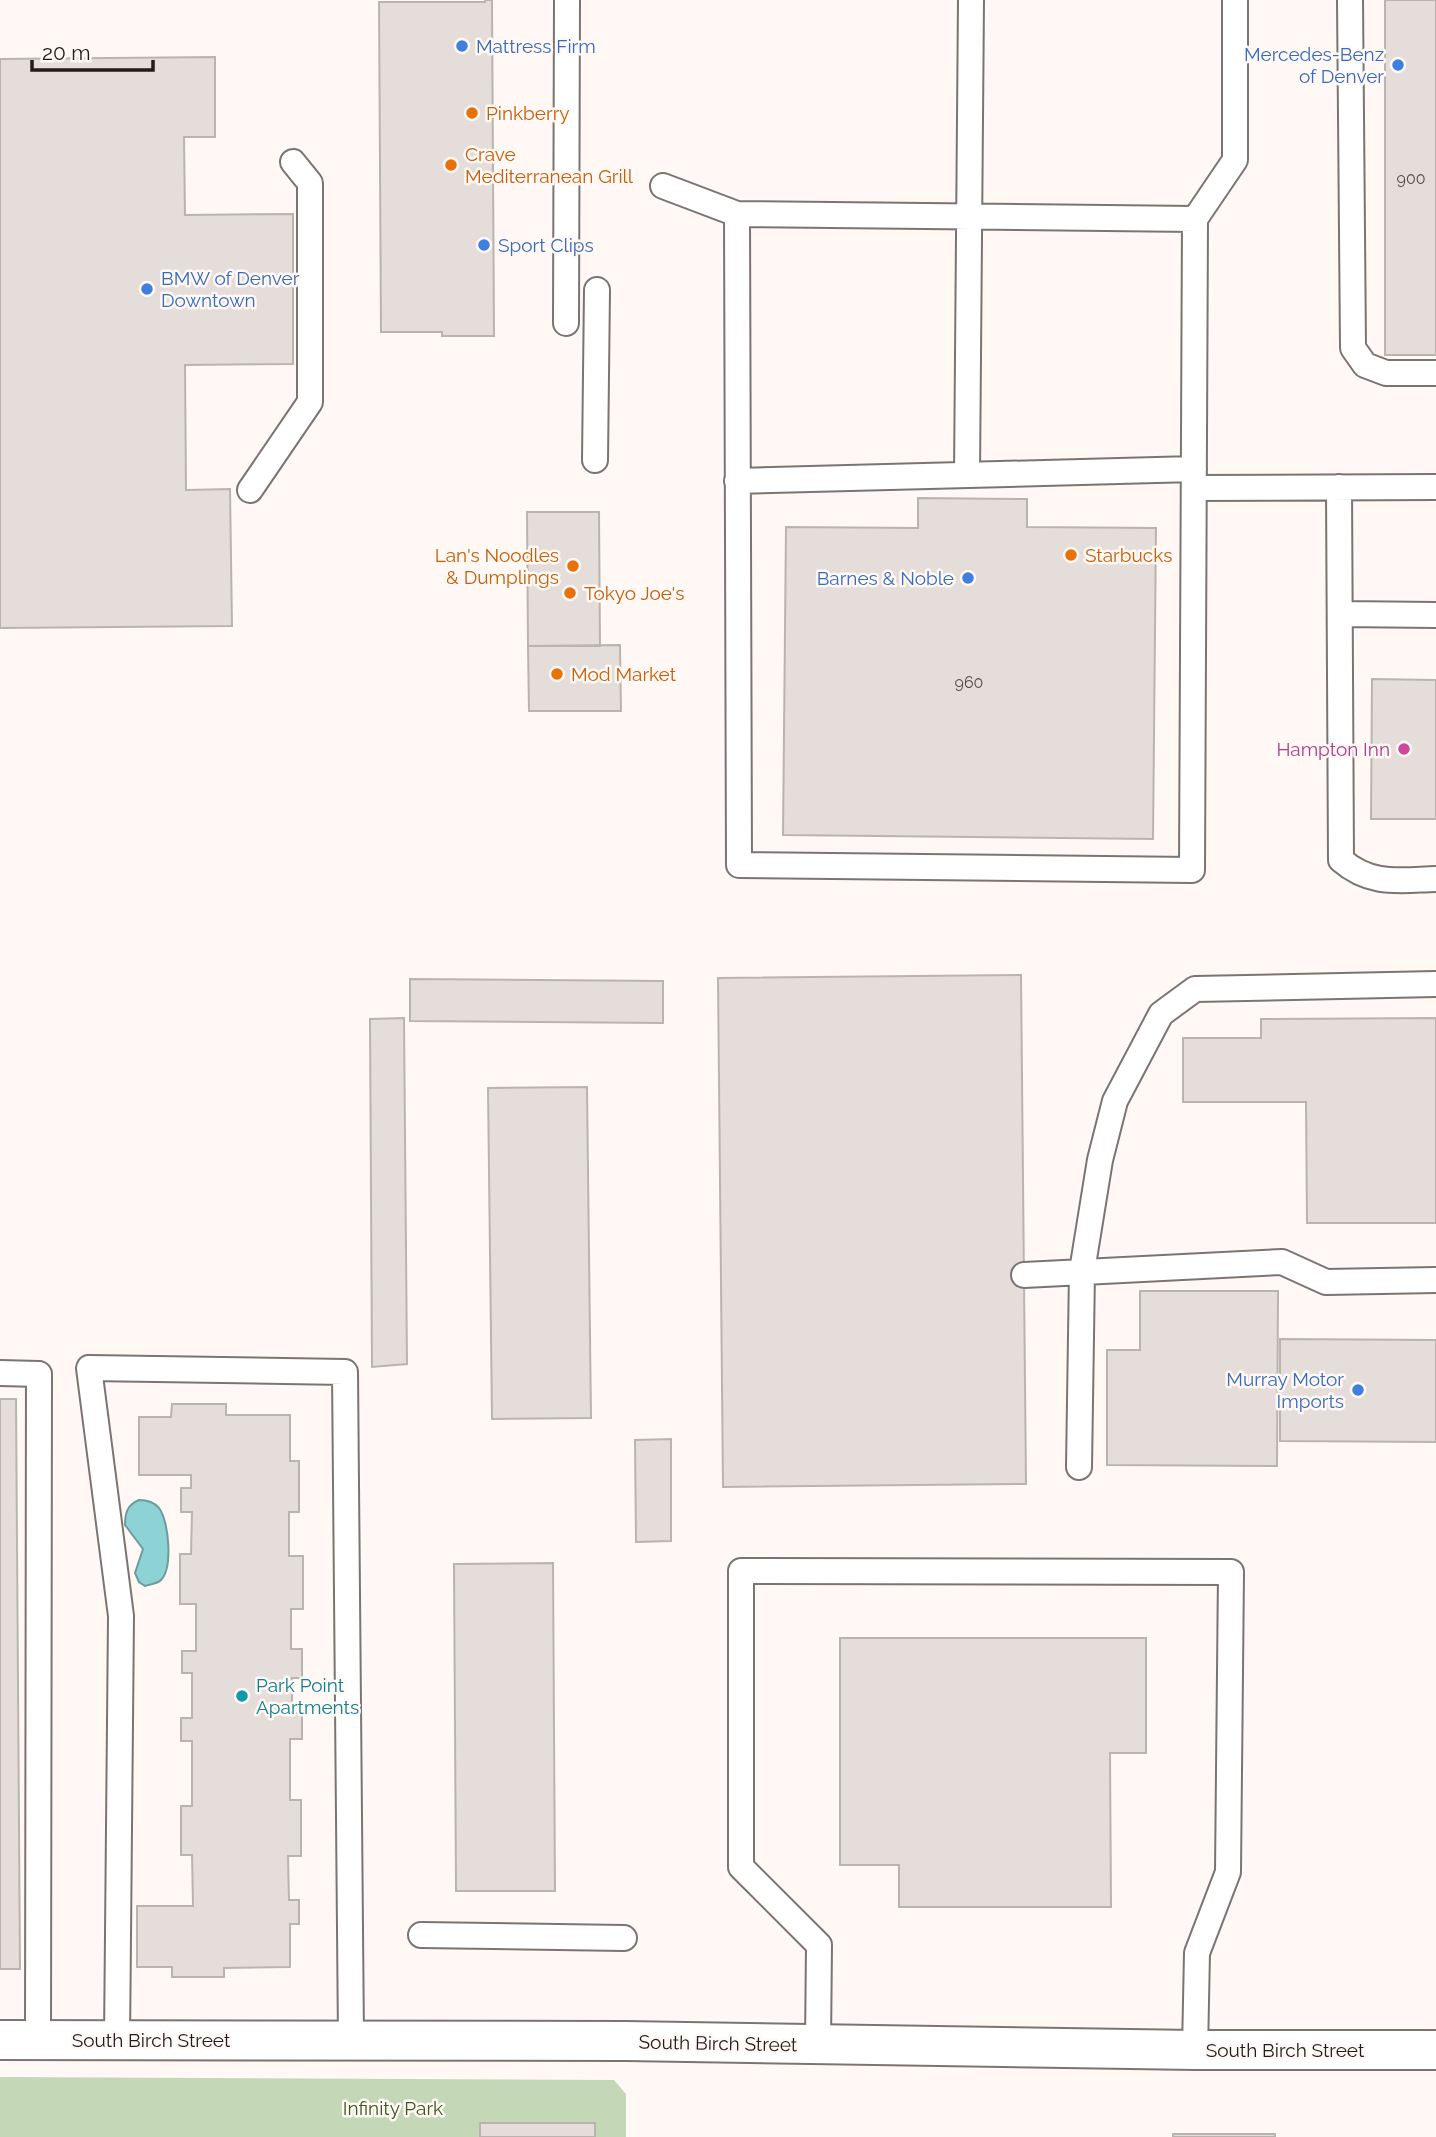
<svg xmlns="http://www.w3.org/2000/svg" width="1436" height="2137" viewBox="0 0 1436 2137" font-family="Raleway,sans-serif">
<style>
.green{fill:#c4d8b8}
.water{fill:#8dd3d6;stroke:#6c9c9e;stroke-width:2}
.building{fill:#e4ddda;stroke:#bab4b0;stroke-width:2}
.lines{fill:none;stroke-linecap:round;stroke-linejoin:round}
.service-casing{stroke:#7a7571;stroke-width:28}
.tertiary-casing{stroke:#7a7571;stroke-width:42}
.service{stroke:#fff;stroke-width:24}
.tertiary{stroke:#fff;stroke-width:38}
.shop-dot{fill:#3f7fe0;stroke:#fff8f5;stroke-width:2.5}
.food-dot{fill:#e8710a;stroke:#fff8f5;stroke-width:2.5}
.hotel-dot{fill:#d1479c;stroke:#fff8f5;stroke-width:2.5}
.culture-dot{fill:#0f9aa8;stroke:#fff8f5;stroke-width:2.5}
.labels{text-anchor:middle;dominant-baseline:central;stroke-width:5;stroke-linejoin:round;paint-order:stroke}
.number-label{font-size:16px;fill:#514d4c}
.shop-label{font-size:19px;fill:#366cbe;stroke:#fff8f5;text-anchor:start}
.food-label{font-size:19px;fill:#c56008;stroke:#fff8f5;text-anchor:start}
.hotel-label{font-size:19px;fill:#b23c85;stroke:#fff8f5;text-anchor:end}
.culture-label{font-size:19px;fill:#0d838f;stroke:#fff8f5;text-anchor:start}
.street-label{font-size:19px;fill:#201d1c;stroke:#fff8f5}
.park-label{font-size:19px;fill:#385b1c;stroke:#fff8f5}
</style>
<rect width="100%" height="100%" fill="#fff8f5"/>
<path class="green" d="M0,2077L614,2080L626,2094V2137H0Z"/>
<path class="water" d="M139,1500C146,1500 154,1502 159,1508C169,1521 173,1568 161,1580C157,1584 151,1584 145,1586L139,1582L135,1573L143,1549L125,1525C125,1513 127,1505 139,1500Z"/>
<path class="building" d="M485,0H492L494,336H442V332H381L379,2H485Z
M1385,0H1436V355H1385Z
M215,57V137H184L185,215L293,214V364L185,365L186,490L230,489L232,626L0,628V59Z
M918,498L1027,499V527L1156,528L1153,839L783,835L786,527L918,528Z
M527,512H599L600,646H528Z
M620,645L621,711H529L528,646Z
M1372,679L1436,680V819H1371Z
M1021,975L1026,1484L723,1487L718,978Z
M410,979L663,981V1023L410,1021Z
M404,1018L407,1364L372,1367L370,1019Z
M1436,1018V1223H1307L1306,1102H1183V1038H1261V1019Z
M587,1087L591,1418L492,1419L488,1088Z
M1140,1291H1278L1277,1466L1107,1465V1350H1140Z
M1280,1339L1436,1340V1442L1280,1441Z
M0,1399H16L20,1969H0Z
M172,1404H226V1415H290V1461H299V1512H289V1556H303V1609H291V1649H302V1678H292V1713H302V1739H290V1800H301V1856H288L289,1900H299V1924H290V1967L224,1968V1977H172V1967H137V1906H193L192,1855H181V1806H192V1741H181V1718H192V1673H182V1651H196V1604H180V1554H191L192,1512H181V1488H191V1475H139V1417H171Z
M671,1439V1541L636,1542L635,1440Z
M553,1563L555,1891H456L454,1564Z
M840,1638H1146V1753H1110L1111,1907H899V1865H840Z
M480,2123H595V2137H480Z
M1173,2134H1275V2137H1173Z"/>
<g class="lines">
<g class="service-casing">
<path id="service" d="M1350,0L1353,348L1365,365L1386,373H1436
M663,186L737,214L739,865L1192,870L1195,219L1235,160V0
M737,214L1195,219
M566,323L567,0
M595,460L597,290
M967,475L971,0
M737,481L1194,469
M1339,487L1341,860C1371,886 1399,880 1436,879
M1194,488L1436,487
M250,490L310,402V183L293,162
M1341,614L1436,615
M1024,1275L1282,1262L1326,1282L1436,1280
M0,1373L39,1374L38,2040
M1079,1467L1082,1271L1100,1160L1115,1101L1161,1014L1195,989L1436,984
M421,1935L624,1938
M117,2041L121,1616L89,1368L345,1372L351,2040
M818,2044L819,1945L741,1867V1571L1231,1572L1228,1872L1197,1953L1195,2050"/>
</g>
<g class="tertiary-casing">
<path id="tertiary" d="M0,2040L626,2041L1195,2050H1436"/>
</g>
<use href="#service" class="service"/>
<use href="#tertiary" class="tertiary"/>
</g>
<g class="shop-dot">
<circle cx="462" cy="46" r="7"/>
<circle cx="1398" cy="65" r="7"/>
<circle cx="484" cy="245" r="7"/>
<circle cx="147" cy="289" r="7"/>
<circle cx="968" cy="578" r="7"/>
<circle cx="1358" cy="1390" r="7"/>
</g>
<g class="food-dot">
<circle cx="472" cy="113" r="7"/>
<circle cx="451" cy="165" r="7"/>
<circle cx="1071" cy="555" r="7"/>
<circle cx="573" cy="566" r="7"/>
<circle cx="570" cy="593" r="7"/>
<circle cx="557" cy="674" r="7"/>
</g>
<circle class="hotel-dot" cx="1404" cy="749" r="7"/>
<circle class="culture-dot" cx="242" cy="1696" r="7"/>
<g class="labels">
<g class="number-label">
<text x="1411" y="178">900</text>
<text x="969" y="682">960</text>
</g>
<g class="shop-label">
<text x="476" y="46">Mattress Firm</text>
<text x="1384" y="54" text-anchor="end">Mercedes-Benz<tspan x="1384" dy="22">of Denver</tspan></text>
<text x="498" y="245">Sport Clips</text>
<text x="161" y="278">BMW of Denver<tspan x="161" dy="22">Downtown</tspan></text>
<text x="954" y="578" text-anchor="end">Barnes &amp; Noble</text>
<text x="1344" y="1379" text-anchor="end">Murray Motor<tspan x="1344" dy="22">Imports</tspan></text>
</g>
<g class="food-label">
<text x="486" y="113">Pinkberry</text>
<text x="465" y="154">Crave<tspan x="465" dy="22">Mediterranean Grill</tspan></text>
<text x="559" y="555" text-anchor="end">Lan's Noodles<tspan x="559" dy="22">&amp; Dumplings</tspan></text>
<text x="1085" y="555">Starbucks</text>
<text x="584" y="593">Tokyo Joe's</text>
<text x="571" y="674">Mod Market</text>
</g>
<g class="hotel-label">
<text x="1390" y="749">Hampton Inn</text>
</g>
<g class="culture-label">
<text x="256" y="1685">Park Point<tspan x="256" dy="22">Apartments</tspan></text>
</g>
<g class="street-label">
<text x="151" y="2040">South Birch Street</text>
<text transform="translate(718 2043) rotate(1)">South Birch Street</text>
<text x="1285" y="2050">South Birch Street</text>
</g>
<g class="park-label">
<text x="393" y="2108">Infinity Park</text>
</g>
</g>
<path d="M32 60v10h121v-10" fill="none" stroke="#201d1c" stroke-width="3.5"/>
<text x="42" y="60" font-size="21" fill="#201d1c" stroke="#fff8f5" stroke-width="5" paint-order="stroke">20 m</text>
</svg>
